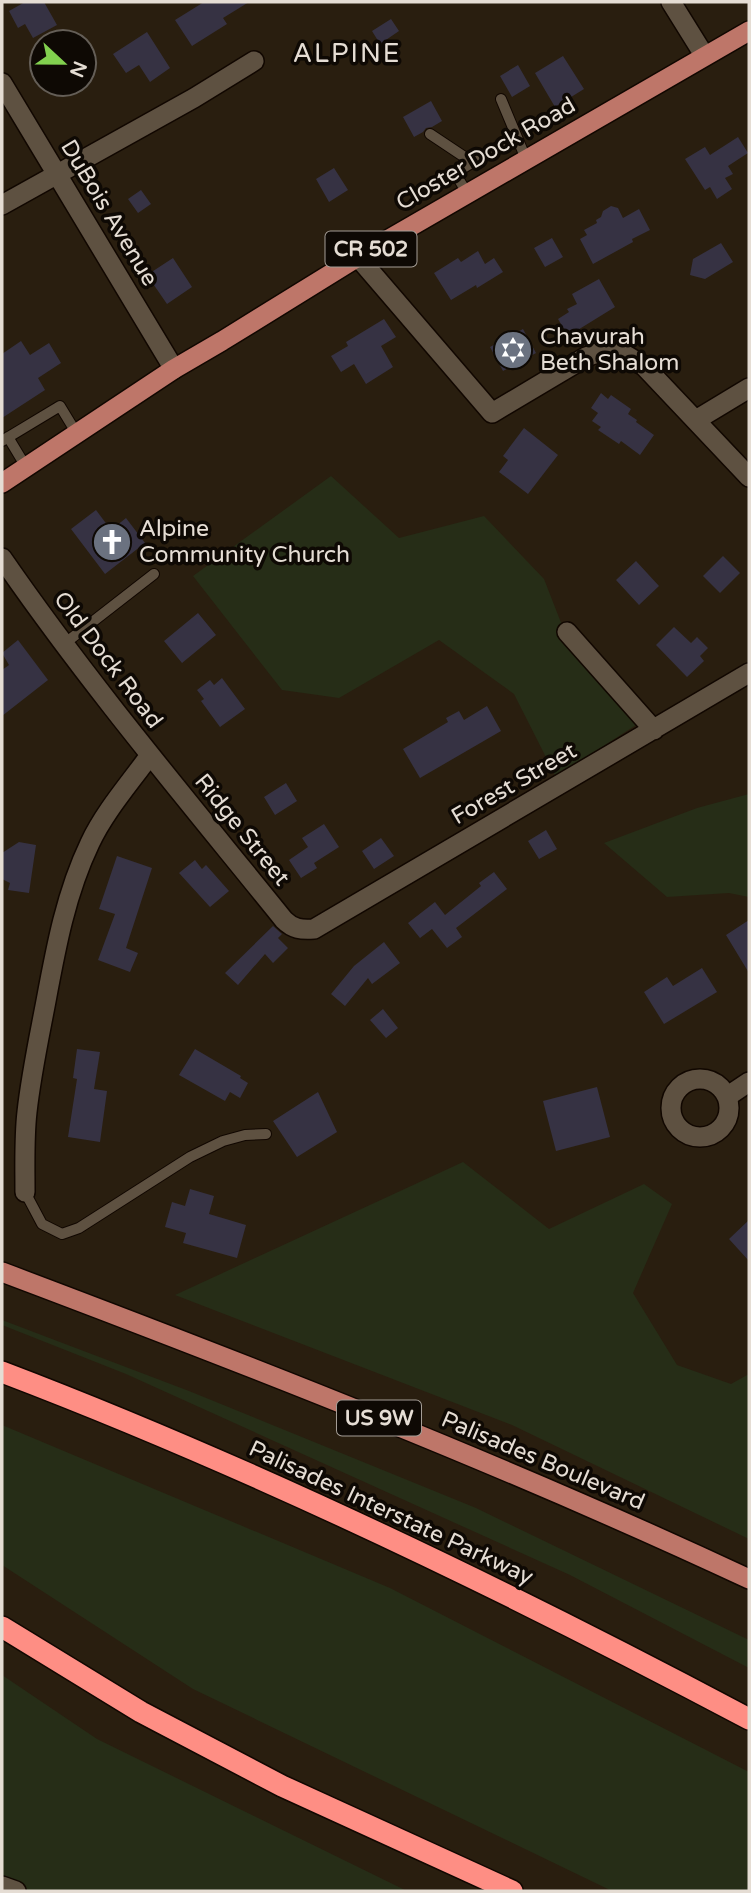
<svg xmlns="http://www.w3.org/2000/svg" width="751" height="1893" viewBox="0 0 751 1893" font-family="'Varela Round',sans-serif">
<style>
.green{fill:#262d17}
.building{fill:#363243}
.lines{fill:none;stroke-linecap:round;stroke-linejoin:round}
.service-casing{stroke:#110700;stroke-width:12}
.minor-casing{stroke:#110700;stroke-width:22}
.primary-casing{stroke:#110700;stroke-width:22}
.motorway-casing{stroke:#110700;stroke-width:24}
.service{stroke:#5e5141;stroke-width:10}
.minor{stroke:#5e5141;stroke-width:19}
.primary{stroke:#be7669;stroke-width:19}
.motorway{stroke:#fe8e84;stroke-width:21}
.labels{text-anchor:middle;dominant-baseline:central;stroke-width:7;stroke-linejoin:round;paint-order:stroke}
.shield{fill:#0e0904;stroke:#a49d96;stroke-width:2}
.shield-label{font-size:21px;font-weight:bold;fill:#e5ddd4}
.street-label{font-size:23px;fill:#e5ddd4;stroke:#0e0904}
.poi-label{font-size:23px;fill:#e5ddd4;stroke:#0e0904;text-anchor:start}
.quarter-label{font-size:26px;letter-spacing:2px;fill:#e5ddd4;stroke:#0e0904}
</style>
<rect width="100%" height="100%" fill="#291e0f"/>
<path class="green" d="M331,476L399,538L484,516L544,579L567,638L639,723L556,777L514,694L439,640L339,698L282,690L193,576Z
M749,794V897L729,893L667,897L604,843L697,808Z
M463,1162L549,1229L644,1184L672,1204L633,1293L677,1365L731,1384L749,1374V1539L512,1425L175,1295Z
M2,1320L189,1391L476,1508L749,1640V1668L570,1575L126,1374L2,1325Z
M2,1425L390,1588L749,1772V1891H612L193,1689L2,1565Z
M2,1675L97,1739L407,1891H2Z"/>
<path class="building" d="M25,2H44L57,25L33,38L25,24L18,28L9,11Z
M204,2H249L223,18L227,24L192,46L175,20Z
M391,19L399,31L380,44L372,31Z
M147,32L170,68L150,82L139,65L126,73L113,54Z
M563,56L584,89L555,107L535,73Z
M518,65L530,86L512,97L500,76Z
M431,101L442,121L432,127L426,128L423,132L414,137L403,117Z
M738,137L748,153L728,166L733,174L725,178L732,189L717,199L710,187L705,190L685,159L705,147L710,155Z
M334,168L348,190L329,202L316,179Z
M141,190L151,204L138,213L128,199Z
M611,206L618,208L623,218L639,209L650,230L632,239L633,242L593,264L580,239L587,235L584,230L597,223L596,220L601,217L603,211Z
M552,238L563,257L545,267L534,248Z
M721,243L733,262L705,279L690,275L693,259Z
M478,251L485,264L494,258L503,272L477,288L476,285L451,300L434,273L458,258L461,262Z
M173,258L192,287L167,304L147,275Z
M599,279L615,307L568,336L558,319L569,312L567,309L577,304L572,294Z
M384,319L396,337L381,346L393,367L366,384L354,364L341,372L331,356L348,346L346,342Z
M523,329L536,353L503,371L490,347Z
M21,341L30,355L49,343L61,363L38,378L45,390L2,418V354Z
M601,393L608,399L611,395L631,409L628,414L637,420L636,422L654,435L640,455L621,441L619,444L598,430L601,427L592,421L598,413L591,408Z
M524,428L558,455L528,494L499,472L508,460L503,456Z
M96,510L111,530L126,518L145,543L105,574L71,529Z
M723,556L740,573L720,593L703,576Z
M636,561L659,586L639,605L616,580Z
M198,613L216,635L182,663L164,641Z
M674,627L691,643L697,637L708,648L700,656L704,661L687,677L656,645Z
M18,640L48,680L2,716V670L9,665L2,653Z
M222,678L245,709L220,727L201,701L204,699L197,690L210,680L214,685Z
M487,706L501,731L420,778L403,749L448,722L446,718L459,711L464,720Z
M286,783L297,801L275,815L264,797Z
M324,824L339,847L314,863L317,868L301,878L289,860L308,847L302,838Z
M546,830L557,849L539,859L528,841Z
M381,838L394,856L374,869L362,851Z
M19,842L36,845L29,893L8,890L10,883L2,879V853Z
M117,856L152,868L126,948L138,953L130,972L98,960L115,914L99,909Z
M195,860L202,869L206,865L229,891L210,907L179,873Z
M494,872L507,889L456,928L462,937L447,948L432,929L420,938L408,923L435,902L445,915L481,886L479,883Z
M749,920V973L726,935Z
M273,926L282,934L278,938L288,948L273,963L265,954L238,985L225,973Z
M384,942L400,963L372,984L368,978L345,1006L331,994L354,966Z
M702,968L717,992L664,1024L644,992L667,977L673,986Z
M383,1009L398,1028L386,1038L370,1020Z
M77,1049L100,1052L94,1089L107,1091L100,1142L68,1137L77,1079L73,1078Z
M195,1049L241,1076L240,1078L248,1083L240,1098L230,1092L225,1101L179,1075Z
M597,1087L610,1137L556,1151L543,1101Z
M318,1092L337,1132L297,1157L273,1121Z
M190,1189L214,1196L209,1214L246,1225L237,1258L183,1243L186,1233L165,1227L172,1202L185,1206Z
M749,1220V1261L729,1239Z"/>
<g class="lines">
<g class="service-casing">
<path id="service" d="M501,99L526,159
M430,134L472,162
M467,193L455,173L516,136
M8,437L26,467
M2,441L60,406L77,434
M64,644L154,574
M25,1192L42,1224L62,1234L79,1228L190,1157L223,1141L245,1135L266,1134"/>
</g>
<g class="minor-casing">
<path id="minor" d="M671,2L704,55
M2,83L174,369
M2,205L194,98L254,61
M358,257L492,413L586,357L600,352L610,350L621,352L644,366L749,477
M696,420L749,388
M2,558C89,684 188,801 284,920C293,929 301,930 314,929L749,673
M567,632L654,730
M671 1108a29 29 0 1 1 58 0a29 29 0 1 1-58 0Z
M728,1096L749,1082
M25,1192C25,1165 24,1138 27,1112C31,1075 39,1038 46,1001C56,947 66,893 90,843C105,811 130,783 150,755
M2,1886L16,1891"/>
</g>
<g class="primary-casing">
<path id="primary" d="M2,483L174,369L222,341L358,257L749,31
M2,1272C254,1367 505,1465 749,1579"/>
</g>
<g class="motorway-casing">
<path id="motorway" d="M2,1372C257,1469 508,1591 749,1719
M2,1627L141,1712L282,1786L512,1891"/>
</g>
<use href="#service" class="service"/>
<use href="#minor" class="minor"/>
<use href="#primary" class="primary"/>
<use href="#motorway" class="motorway"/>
</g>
<defs>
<g id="synagogue-disc" transform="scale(2.0125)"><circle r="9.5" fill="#6b7280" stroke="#0e0904"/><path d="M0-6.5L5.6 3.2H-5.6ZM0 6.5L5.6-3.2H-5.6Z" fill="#fff"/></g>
<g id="church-disc" transform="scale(2.0125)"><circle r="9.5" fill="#6b7280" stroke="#0e0904"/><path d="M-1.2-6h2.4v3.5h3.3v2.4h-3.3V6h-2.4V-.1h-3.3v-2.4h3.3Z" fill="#fff"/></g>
</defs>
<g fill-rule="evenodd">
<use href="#synagogue-disc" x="513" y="350"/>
<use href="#church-disc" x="112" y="542"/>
</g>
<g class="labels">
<g class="shield">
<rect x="325.5" y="231.5" width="91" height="35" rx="5"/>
<rect x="337" y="1400.5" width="84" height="35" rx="5"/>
</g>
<g class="shield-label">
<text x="371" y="249">CR 502</text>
<text x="379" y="1418">US 9W</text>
</g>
<g class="street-label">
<text transform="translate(486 154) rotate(-30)">Closter Dock Road</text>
<text transform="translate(109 213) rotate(59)">DuBois Avenue</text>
<text transform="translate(108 660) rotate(53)">Old Dock Road</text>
<text transform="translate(514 784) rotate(-30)">Forest Street</text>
<text transform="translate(242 830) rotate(51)">Ridge Street</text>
<text transform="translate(543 1461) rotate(23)">Palisades Boulevard</text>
<text transform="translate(391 1513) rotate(25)">Palisades Interstate Parkway</text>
</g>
<g class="poi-label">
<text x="540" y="337">Chavurah<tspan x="540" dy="26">Beth Shalom</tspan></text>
<text x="139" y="529">Alpine<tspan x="139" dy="26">Community Church</tspan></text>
</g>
<g class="quarter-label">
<text x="347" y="53">ALPINE</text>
</g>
</g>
<rect width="751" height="1893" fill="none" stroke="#e5ddd4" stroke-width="7"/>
<g transform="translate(63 63) rotate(112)"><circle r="33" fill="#0e0904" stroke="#645e57" stroke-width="2"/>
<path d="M0-5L12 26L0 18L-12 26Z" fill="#82d04f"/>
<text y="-10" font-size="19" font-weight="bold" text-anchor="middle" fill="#e5ddd4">N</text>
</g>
</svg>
